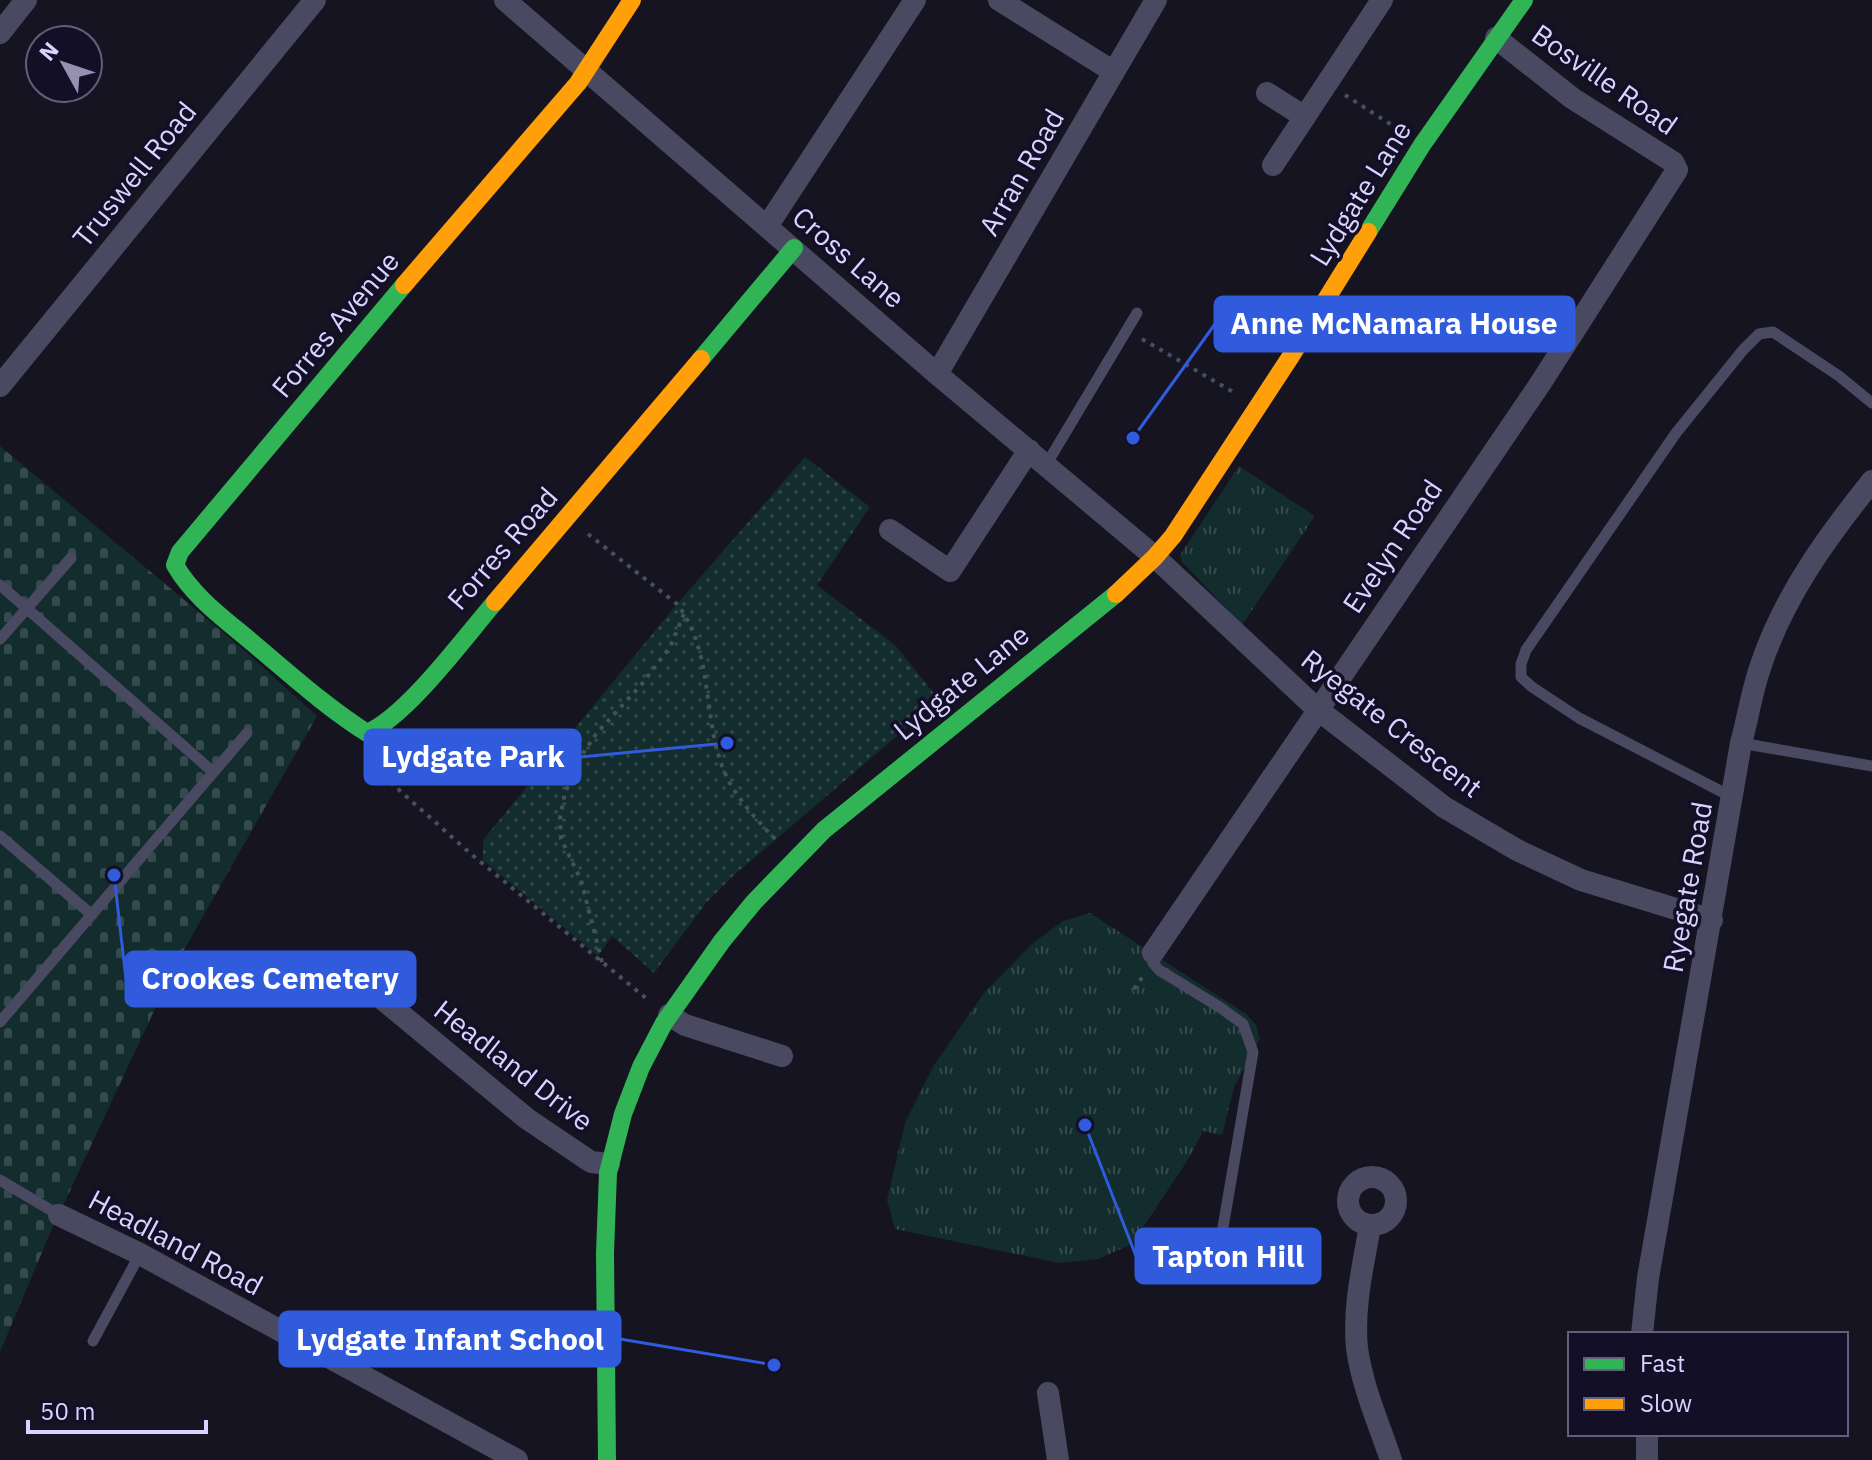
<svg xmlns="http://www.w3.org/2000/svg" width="1872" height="1460" viewBox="0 0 1872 1460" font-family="'IBM Plex Sans',sans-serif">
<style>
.grass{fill:url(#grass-tufts)}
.cemetery{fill:url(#cemetery-stones)}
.park{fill:url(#park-dots)}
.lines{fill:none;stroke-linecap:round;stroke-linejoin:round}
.path{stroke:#44505f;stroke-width:4;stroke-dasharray:4 6;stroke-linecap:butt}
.lane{stroke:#4a4962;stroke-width:11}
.street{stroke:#4a4962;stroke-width:22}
.fast{stroke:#30b455;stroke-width:18}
.slow{stroke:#ff9f0a;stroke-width:18}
.labels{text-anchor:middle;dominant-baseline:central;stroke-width:7;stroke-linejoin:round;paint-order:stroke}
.street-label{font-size:28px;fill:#d9d4ff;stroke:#130f26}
.leader{fill:none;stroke:#305bdc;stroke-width:3}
.callout-dot{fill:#305bdc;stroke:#130f26;stroke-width:3}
.callout{fill:#305bdc;stroke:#305bdc;stroke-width:3}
.callout-label{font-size:30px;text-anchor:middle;font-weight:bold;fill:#fff}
</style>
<defs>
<pattern id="grass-tufts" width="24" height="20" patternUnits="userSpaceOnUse" patternTransform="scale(2)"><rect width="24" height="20" fill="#132c2d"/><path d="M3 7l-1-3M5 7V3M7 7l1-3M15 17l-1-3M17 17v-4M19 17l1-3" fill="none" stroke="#354a4c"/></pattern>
<pattern id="cemetery-stones" width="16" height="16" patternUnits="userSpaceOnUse" patternTransform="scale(2)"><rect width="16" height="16" fill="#132c2d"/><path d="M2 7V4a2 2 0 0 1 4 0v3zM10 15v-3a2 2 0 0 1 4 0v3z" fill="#354a4c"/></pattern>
<pattern id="park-dots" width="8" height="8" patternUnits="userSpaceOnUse" patternTransform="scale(2)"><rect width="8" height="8" fill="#132c2d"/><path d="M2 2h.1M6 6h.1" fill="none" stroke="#354a4c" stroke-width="1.8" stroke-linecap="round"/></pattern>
</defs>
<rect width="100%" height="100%" fill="#161421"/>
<path class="grass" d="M1239,466L1315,516L1242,625L1182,562L1180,555Z
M1090,913L1246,1014L1256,1025L1260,1039L1234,1087L1222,1135L1203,1131L1189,1158L1132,1244L1098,1259L1059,1263L895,1229L887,1200L905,1123L934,1065L984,993L1033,943L1063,921Z"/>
<path class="cemetery" d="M0,446L237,644L317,716L176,964L51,1231L0,1352Z"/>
<path class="park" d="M805,457L870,507L817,585L896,646L939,700L733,876L706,903L654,973L612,936L598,956L483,860V840L677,604Z"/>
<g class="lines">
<path class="path" d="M1345,95L1398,129
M1142,339L1235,393
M588,534L677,604C714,651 702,718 724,771C735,797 757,820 776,840
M370,761L371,765L471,854L647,999
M602,962L581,880L561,839L560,818L565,793L582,755L596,734L642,684L670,647L684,614
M1134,989L1144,975"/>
<path class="lane" d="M1046,465L1137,313
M0,585L213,772
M0,639L71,558
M1741,743L1872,766
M1732,797L1579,718L1532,687L1521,677V664L1526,650L1676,433L1743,350L1759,334L1773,332L1839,376L1872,403
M0,836L92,915
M1153,953V963L1159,970L1221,1008L1243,1024L1253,1052L1216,1268
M0,1022L247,733
M0,1180L59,1215
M93,1341L140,1254"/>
<path class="street" d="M505,0L937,374L1155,557L1317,709L1444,807L1517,850L1581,880L1712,920
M999,0L1114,72
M0,33L26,0
M1267,93L1305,117
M1273,165L1382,0
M768,225L915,0
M937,374L1156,0
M0,386L315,0
M890,530L950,571L1029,450
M1153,953L1540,384L1677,170L1673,162L1572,98L1496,38
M351,973L526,1118L591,1162L609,1164
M669,1015L685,1025L782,1056
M1348 1201a24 24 0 1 1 48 0a24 24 0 1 1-48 0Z
M59,1215L140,1254L517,1460
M1370,1226C1363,1266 1353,1307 1357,1348C1362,1386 1379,1424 1391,1460
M1642,1334L1648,1278L1741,743C1748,718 1752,690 1761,665C1784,596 1827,537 1872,481
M1048,1393L1058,1460
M1647,1460V1434"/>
<path class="fast" d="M1368,232L1422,145L1524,0
M404,285L180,552L175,565C194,598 226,620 254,644C291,675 326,707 367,733C407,716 464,638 495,602
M701,359L794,248
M607,1460L605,1253L608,1173L623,1114L641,1067L664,1023L722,941L754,902L824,830L1116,594"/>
<path class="slow" d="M404,285L578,83L632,0
M1116,594L1155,557L1173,536L1291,356L1368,232
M495,602L701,359"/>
</g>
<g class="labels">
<g class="street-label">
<text transform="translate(1605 79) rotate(35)">Bosville Road</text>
<text transform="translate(1021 172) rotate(-60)">Arran Road</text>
<text transform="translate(134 174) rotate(-51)">Truswell Road</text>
<text transform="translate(1360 193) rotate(-58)">Lydgate Lane</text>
<text transform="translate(849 257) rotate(41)">Cross Lane</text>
<text transform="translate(335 324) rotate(-50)">Forres Avenue</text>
<text transform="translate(1392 546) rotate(-56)">Evelyn Road</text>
<text transform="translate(502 548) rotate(-49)">Forres Road</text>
<text transform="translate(961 682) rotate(-39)">Lydgate Lane</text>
<text transform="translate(1392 723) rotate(38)">Ryegate Crescent</text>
<text transform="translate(1687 887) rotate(-80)">Ryegate Road</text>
<text transform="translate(514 1065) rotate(38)">Headland Drive</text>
<text transform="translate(176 1242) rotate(28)">Headland Road</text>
</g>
</g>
<path class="leader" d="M1133 438L1215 324M727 743L580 757M114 875L126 979M1085 1125L1136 1256M774 1365L620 1339"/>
<g class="callout-dot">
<circle cx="1133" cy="438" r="8"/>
<circle cx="727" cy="743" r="8"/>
<circle cx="114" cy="875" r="8"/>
<circle cx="1085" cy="1125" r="8"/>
<circle cx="774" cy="1365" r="8"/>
</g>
<g class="callout">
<rect x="1215" y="297" width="359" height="54" rx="8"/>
<rect x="365" y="730" width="215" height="54" rx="8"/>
<rect x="126" y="952" width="289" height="54" rx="8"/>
<rect x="1136" y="1229" width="184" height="54" rx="8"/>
<rect x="280" y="1312" width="340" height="54" rx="8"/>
</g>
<g class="callout-label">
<text x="1394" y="334">Anne McNamara House</text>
<text x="473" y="767">Lydgate Park</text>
<text x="270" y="989">Crookes Cemetery</text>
<text x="1228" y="1267">Tapton Hill</text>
<text x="450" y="1350">Lydgate Infant School</text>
</g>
<rect x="1568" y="1332" width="280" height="104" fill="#130f26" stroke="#625e7d" stroke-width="2"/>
<rect x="1584" y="1358" width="40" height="12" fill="#30b455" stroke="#625e7d" stroke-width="2"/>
<text x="1640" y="1372" font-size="24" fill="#d9d4ff">Fast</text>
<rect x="1584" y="1398" width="40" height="12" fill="#ff9f0a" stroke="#625e7d" stroke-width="2"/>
<text x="1640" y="1412" font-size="24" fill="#d9d4ff">Slow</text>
<g transform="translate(64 64) rotate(310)"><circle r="38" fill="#130f26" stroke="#625e7d" stroke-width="2"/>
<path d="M0-6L14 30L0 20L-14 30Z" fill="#9591b1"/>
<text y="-12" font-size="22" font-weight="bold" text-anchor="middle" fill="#d9d4ff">N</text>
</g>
<path d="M28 1420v12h178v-12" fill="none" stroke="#d9d4ff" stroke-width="4"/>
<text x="40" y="1420" font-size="24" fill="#d9d4ff" stroke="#130f26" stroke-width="6" paint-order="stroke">50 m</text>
</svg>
